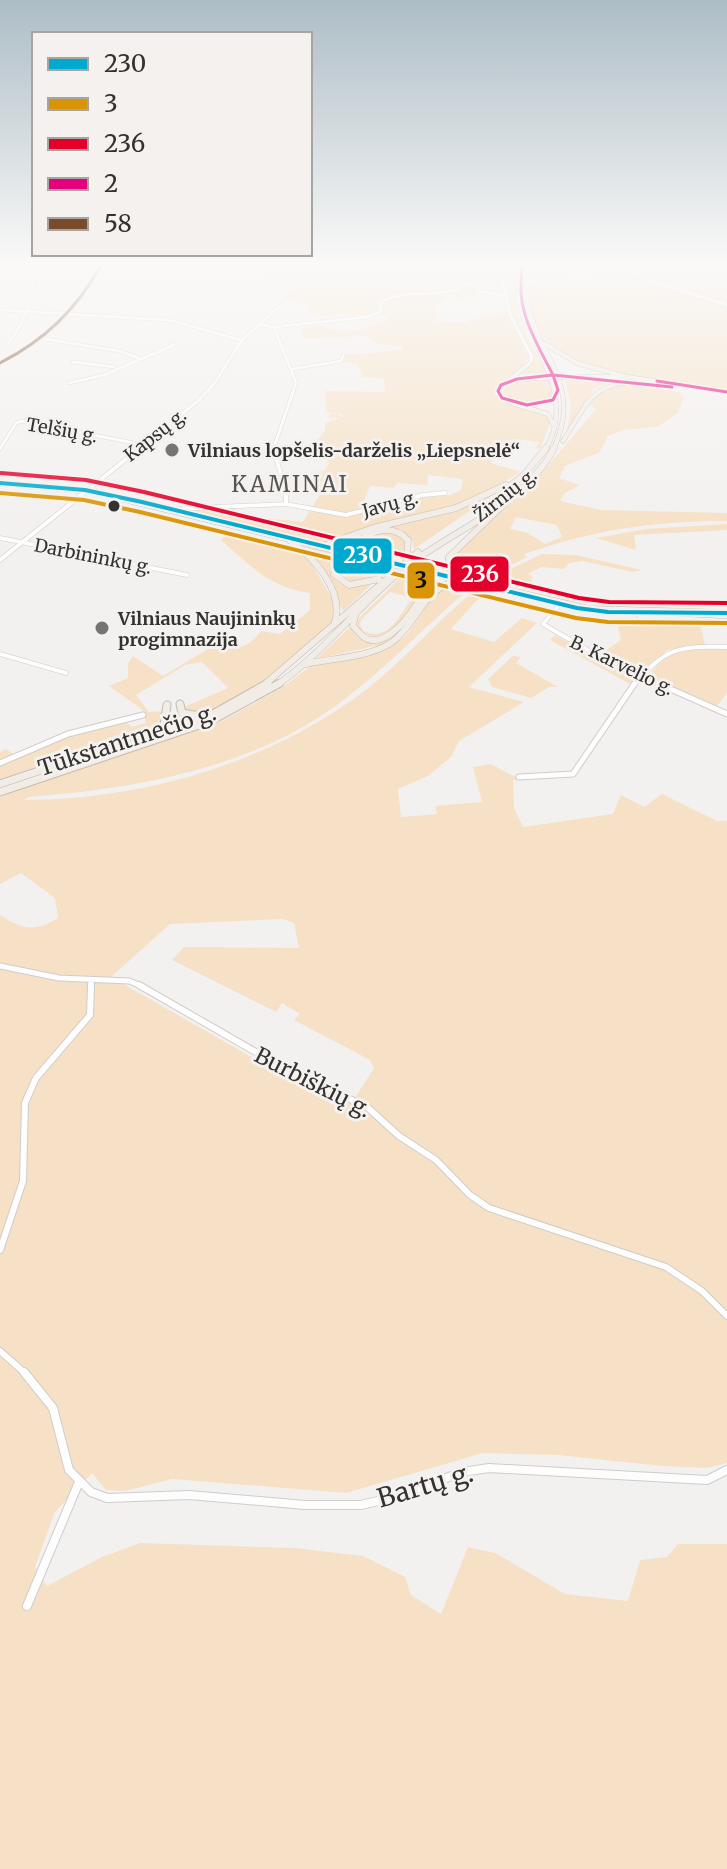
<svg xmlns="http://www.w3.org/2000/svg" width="727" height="1869" viewBox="0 0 727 1869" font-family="Merriweather,serif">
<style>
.green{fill:#f6e1c6;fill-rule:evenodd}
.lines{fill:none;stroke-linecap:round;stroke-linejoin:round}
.minor-far4-casing{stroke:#cecdcb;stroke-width:4}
.minor-far3-casing{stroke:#cecdcb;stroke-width:5}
.minor-far2-casing{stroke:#cecdcb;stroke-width:7}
.minor-far1-casing{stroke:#cecdcb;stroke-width:8}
.minor-casing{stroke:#cecdcb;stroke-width:10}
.primary-far1-casing{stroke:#c3bcb3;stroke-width:5}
.primary-casing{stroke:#c3bcb3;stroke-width:7}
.trunk-far2-casing{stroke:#c3bcb3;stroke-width:5}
.trunk-far1-casing{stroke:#c3bcb3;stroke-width:7}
.trunk-casing{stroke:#c3bcb3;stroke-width:9}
.minor-far4{stroke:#fdfdfd;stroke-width:3}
.minor-far3{stroke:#fdfdfd;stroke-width:4}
.minor-far2{stroke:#fdfdfd;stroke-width:5}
.minor-far1{stroke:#fdfdfd;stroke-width:6}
.minor{stroke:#fdfdfd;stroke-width:8}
.primary-far1{stroke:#f5f0ec;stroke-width:4}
.primary{stroke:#f5f0ec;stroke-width:6}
.trunk-far2{stroke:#f2ece6;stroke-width:4}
.trunk-far1{stroke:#f2ece6;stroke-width:6}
.trunk{stroke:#f2ece6;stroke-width:7}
.primary-bridge-far1-casing{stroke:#c3bcb3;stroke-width:5;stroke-linecap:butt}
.primary-bridge-casing{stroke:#c3bcb3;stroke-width:7;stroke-linecap:butt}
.primary-bridge-far1{stroke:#f5f0ec;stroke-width:4}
.primary-bridge{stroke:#f5f0ec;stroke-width:6}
.bus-1-casing{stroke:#f4f1ee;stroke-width:8}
.bus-2-casing{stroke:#f4f1ee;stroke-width:8}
.bus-3-casing{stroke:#f4f1ee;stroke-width:8}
.bus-4-casing{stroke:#f4f1ee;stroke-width:6}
.bus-5-casing{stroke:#f4f1ee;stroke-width:6}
.bus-1{stroke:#00a9ce;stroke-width:4}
.bus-2{stroke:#da9507;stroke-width:4}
.bus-3{stroke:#e4002b;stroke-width:4}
.bus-4{stroke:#e5007d;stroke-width:3}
.bus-5{stroke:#7a4b2a;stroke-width:3}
.poi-dot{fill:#767574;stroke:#f4f1ee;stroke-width:3}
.bus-dot{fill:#333231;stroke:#f4f1ee;stroke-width:3}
.labels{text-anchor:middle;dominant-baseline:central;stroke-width:6;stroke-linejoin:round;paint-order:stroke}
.far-street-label{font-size:18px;fill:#333231;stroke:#f4f1ee}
.far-poi-label{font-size:18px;font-weight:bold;fill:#333231;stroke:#f4f1ee;text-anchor:start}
.far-quarter-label{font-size:22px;letter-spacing:2px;fill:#565452;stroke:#f4f1ee}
.street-label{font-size:22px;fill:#333231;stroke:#f4f1ee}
.near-street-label{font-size:26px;fill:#333231;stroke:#f4f1ee}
.line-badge{stroke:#f4f1ee;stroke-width:3}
.badge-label{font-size:22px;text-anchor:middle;font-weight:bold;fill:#fff}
.pale-badge-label{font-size:22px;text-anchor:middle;font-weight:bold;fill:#111}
</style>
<rect width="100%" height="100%" fill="#f3f1ef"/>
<path class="green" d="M295,265H497L502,294L477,289L475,297L458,295L469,298L458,302L455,295H448L435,307L438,322L465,323L481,315L505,312L507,315L503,296L510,320L529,357L522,367L495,386L494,394C509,412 537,404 551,421L541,448L535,449L539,442C508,438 508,434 491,463L521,472L465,503L322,544L190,513L200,502L205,506L235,504L234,515L303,522L324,488L320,487L315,472L324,471L329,463L314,444L325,430V423L344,416L336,412L341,417L330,418L329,414L335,413L326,412L325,391L385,392L384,379L362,377L358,364L341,362L348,355L402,350V347L376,344L367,336L305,339L301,330C322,320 326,331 343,332C358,332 373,325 387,320V315H313L305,305L291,300L278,301L305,284L269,279L265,273L237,269L276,270ZM428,475L463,479L461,490L451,495L413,497L419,505L376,516L364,501L370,486L394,488L397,483L427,485Z
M502,265H520C502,307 530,338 548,375L521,374L534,359L513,316Z
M536,265H569L560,274L570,276V280L595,282L603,268L640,274L655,266L701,269V265H727V389C662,380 521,380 528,286L537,282L532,276Z
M550,379L555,393L552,399C534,405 514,408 501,393L509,383Z
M565,379L619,380L595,388L567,432L571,405Z
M626,384L678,392L684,397L678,413L657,427L623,430L608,436L599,453L565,466L559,478L580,485L565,493L560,501L601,510L727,513V521C653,521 594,530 524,554L527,557L486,578L452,570V557L545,469L596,409L590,406L600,390ZM516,517L557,525L562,537L545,544L528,533L510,529Z
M496,493L414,549L412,539L398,531L363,535L358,543L366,554L333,546C386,524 443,514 496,493Z
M727,524V530L634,535L636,550L596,538L646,529Z
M231,530L291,546L306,554L334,602V619C311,643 214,735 182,708L228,688L202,662L185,665L136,695L149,712L164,711L163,723L156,730L77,752L0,780V752L6,749L16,756L74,734L126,721L131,727L146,723L143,710L109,686L128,678V663L133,656L163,676L213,646C235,650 247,650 261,631L280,634L310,610V593C269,587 252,567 221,540Z
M391,532L406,540V553L402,558L375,554L363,544L369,535Z
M304,546L361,559L334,567L332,577L343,585H371L343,611L314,555Z
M542,554L576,555L642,570L633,572L582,561L569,563L564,569L541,567L528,574L532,576L531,587L605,599L615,602L612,607L569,600L490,579Z
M356,563L388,568L374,580L352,584L337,573L341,566Z
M405,573L429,580C414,603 387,660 356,626L359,618ZM390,592L412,598C399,616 389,642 363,631L360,624L362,619Z
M450,584L470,588C426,625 387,668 341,702C254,768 135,789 28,797L25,800C146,799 270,763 367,689C405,659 437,621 475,590L489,593L476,601L451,629L494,642L522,618L537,623L469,687L524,702L459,741L451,757L428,776L398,789L401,817L437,814L435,806L482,802L473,767L491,764L519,779L513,780L514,808L523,827L613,814L621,795L644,807L662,794L717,821H727V1463L707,1468L661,1466L559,1455L483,1453L346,1493L172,1479L125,1491L106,1490L92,1473L55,1512L35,1567L47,1586L102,1557L140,1543L295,1548L363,1556L405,1577L411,1595L441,1614L468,1547L495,1553L565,1594L628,1601L640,1560L667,1557L678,1544H727V1869H0V915C23,930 35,932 58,918L55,898L21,873L0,884V797L78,766L220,722L280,689L312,665L395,644L407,635L440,587ZM283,919L294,923L299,948L184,947L172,960L276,1012L282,1003L300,1014L294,1020L370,1060L374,1068L351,1104L315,1093L111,977L170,924Z
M616,618L700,624L705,645L667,650L641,674L599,655L621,640Z
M350,627C360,643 384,640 400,634L384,644L316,659Z
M555,635L638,678L632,685L550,640Z
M683,649H727V693L717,706L647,677L665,656Z
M513,656L521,657L516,663L558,687H549L531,698L492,687L488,679Z"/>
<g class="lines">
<g class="minor-far4-casing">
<path id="minor-far4" d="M499,265L510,314L532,357L530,363
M590,265L640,273L649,280L727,305
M99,270H174
M0,310L169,320L241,340
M259,324L274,327L367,317L381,312V302C412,286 436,302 467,284L478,286L480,292L505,295
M45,339L119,351L139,358
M7,345C24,324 37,292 32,265
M73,362L114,367
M0,363C46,341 78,311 101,265
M292,369L341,361L343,355
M69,383L104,375L174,345
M0,449L16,423L22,421L139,444
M137,450L198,401L214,384L242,340L282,304
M273,450L296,383L274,327"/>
</g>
<g class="minor-far3-casing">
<path id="minor-far3" d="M273,448L286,490V504
M170,509L286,504L346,515L423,495L445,493
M0,538L187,575
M0,560L140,448
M560,604L543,624L603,659L661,685
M0,654L66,673
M634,685C666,647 679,646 727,647"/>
</g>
<g class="minor-far2-casing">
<path id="minor-far2" d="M657,683L727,714
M0,763L68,734L143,715
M519,777L573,774L635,683
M0,966L59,978L129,981L144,987
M91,987V980"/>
</g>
<g class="minor-far1-casing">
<path id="minor-far1" d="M139,985L301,1078L366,1106L399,1136L436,1160L470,1195L489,1208L666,1267L702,1291L727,1316
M0,1250L23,1181L25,1103L36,1078L90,1015L91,985
M0,1351L26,1374"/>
</g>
<g class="minor-casing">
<path id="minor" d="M24,1372L53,1408L69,1470L91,1492L107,1498L189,1495L305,1505H361L399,1496L462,1472L489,1468L707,1480L727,1470
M27,1606L79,1482"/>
</g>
<g class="primary-far1-casing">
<path id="primary-far1" d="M573,377H628L727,392
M508,381L535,378
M511,403L500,396L499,388L530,363"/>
</g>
<g class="primary-casing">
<path id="primary" d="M0,483L91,491L376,560
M428,572L589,609L727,613
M640,617L727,622"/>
</g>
<g class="trunk-far2-casing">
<path id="trunk-far2" d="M523,265L517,296L526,327
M529,265C511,343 592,370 553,450
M545,344L577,363L627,377
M537,346C553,380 567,415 545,450
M511,403L548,414L555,428
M532,405L550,401L558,390
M563,441C587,405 590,382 639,382"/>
</g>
<g class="trunk-far1-casing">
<path id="trunk-far1" d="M504,491L524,475L546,448
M288,539C313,557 344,589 335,622
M320,547L373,528L456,508L506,485
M376,559L363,549L360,541C375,528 394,525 408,540L407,559
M376,560L346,562L336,568L334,574L349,585L379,579
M459,579L448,566L449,557L506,502
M355,616L353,626C359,632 364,640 373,640C396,642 430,592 428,572
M306,664C332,658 378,657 397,638C423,614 423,588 460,580
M264,685L418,552
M277,685C324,652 359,605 403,569C451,531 525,505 554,448"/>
</g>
<g class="trunk-casing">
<path id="trunk" d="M180,704L182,713L200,716
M157,733L213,714L268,683
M134,740L164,726L167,705
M0,784L113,746
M0,792L211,721L280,683"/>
</g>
<use href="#minor-far4" class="minor-far4"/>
<use href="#minor-far3" class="minor-far3"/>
<use href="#minor-far2" class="minor-far2"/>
<use href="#minor-far1" class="minor-far1"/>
<use href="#minor" class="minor"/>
<use href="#primary-far1" class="primary-far1"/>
<use href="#primary" class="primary"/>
<use href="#trunk-far2" class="trunk-far2"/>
<use href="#trunk-far1" class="trunk-far1"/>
<use href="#trunk" class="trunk"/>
<g class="primary-bridge-far1-casing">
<path id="primary-bridge-far1" d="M535,378L573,377"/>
</g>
<g class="primary-bridge-casing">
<path id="primary-bridge" d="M376,560L428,572"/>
</g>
<use href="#primary-bridge-far1" class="primary-bridge-far1"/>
<use href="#primary-bridge" class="primary-bridge"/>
<g class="bus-1-casing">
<path id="bus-1" d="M0,483L85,490L142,502L577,608L608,612L727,613"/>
</g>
<g class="bus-2-casing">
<path id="bus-2" d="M0,493L84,500L140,512L576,618L608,622L727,623"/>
</g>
<g class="bus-3-casing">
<path id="bus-3" d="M1,473L86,480L144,492L579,598L609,602L727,603"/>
</g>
<g class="bus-4-casing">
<path id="bus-4" d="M523,265C514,308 534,338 553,375
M553,375L558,390L553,400L527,405L502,398L498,391L501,385L517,379Z
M553,375L672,387
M657,381L727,392"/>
</g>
<g class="bus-5-casing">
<path id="bus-5" d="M0,363C45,340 77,309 101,265"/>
</g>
<use href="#bus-1" class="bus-1"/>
<use href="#bus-2" class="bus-2"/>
<use href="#bus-3" class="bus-3"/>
<use href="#bus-4" class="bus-4"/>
<use href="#bus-5" class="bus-5"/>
</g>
<linearGradient id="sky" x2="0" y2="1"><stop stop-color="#adbdc6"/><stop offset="0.5" stop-color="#faf9f8"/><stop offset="1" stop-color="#faf9f8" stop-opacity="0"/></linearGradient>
<rect width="727" height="527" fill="url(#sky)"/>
<g class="poi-dot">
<circle cx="172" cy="450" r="8"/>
<circle cx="102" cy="628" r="8"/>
</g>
<circle class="bus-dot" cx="114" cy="506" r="7"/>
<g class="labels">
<g class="far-street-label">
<text transform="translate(62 430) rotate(10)">Telšių g.</text>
<text transform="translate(155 435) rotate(-38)">Kapsų g.</text>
<text transform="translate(505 495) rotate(-38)">Žirnių g.</text>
<text transform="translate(390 504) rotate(-15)">Javų g.</text>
<text transform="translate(93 556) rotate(11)">Darbininkų g.</text>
<text transform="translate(622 665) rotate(26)">B. Karvelio g.</text>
</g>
<g class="far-poi-label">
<text x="188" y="450">Vilniaus lopšelis-darželis „Liepsnelė“</text>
<text x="118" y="618">Vilniaus Naujininkų<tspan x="118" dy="21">progimnazija</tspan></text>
</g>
<g class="far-quarter-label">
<text x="290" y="484">KAMINAI</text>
</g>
<g class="street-label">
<text transform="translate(127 740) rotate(-18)">Tūkstantmečio g.</text>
<text transform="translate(313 1082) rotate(27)">Burbiškių g.</text>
</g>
<g class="near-street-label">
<text transform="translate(425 1485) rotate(-16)">Bartų g.</text>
</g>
</g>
<g class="line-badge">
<rect x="332" y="537" width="61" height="38" rx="8" fill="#00a9ce"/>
<rect x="449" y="555" width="61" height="38" rx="8" fill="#e4002b"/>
<rect x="406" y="561" width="30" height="39" rx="8" fill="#da9507"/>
</g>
<g class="badge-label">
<text x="363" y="563">230</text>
<text x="480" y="582">236</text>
</g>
<g class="pale-badge-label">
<text x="421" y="588">3</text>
</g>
<rect x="32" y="32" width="280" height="224" fill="#f4f1ee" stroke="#a7a5a2" stroke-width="2"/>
<rect x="48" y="58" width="40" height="12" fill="#00a9ce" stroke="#a7a5a2" stroke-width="2"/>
<text x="104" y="72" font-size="24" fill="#333231">230</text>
<rect x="48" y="98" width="40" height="12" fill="#da9507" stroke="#a7a5a2" stroke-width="2"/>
<text x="104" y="112" font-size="24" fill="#333231">3</text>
<rect x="48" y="138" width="40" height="12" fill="#e4002b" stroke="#a7a5a2" stroke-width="2"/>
<text x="104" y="152" font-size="24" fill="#333231">236</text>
<rect x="48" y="178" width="40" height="12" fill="#e5007d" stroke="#a7a5a2" stroke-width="2"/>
<text x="104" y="192" font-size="24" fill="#333231">2</text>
<rect x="48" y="218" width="40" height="12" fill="#7a4b2a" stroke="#a7a5a2" stroke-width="2"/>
<text x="104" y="232" font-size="24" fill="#333231">58</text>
</svg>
